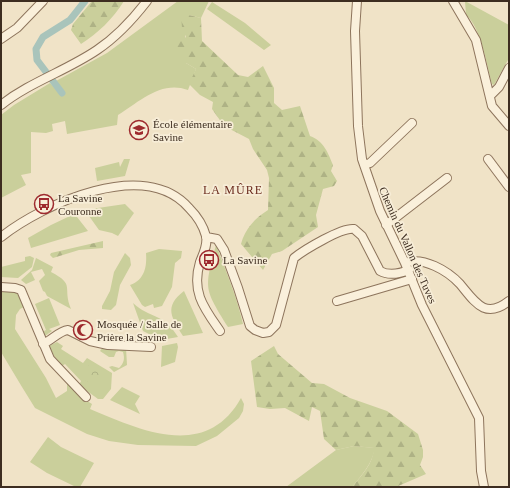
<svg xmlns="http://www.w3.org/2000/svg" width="510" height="488" viewBox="0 0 510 488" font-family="'Times New Roman',serif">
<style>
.green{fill:#cacf9b}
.forest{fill:url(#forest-firs)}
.park{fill:url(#park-crowns)}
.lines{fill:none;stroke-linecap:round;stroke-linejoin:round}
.canal{stroke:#a9c4bb;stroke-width:7}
.street-casing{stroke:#8d745c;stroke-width:10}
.street{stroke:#faf0db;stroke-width:8}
.labels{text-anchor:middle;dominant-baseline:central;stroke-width:3.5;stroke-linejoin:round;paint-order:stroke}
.poi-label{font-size:11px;fill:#3d2d20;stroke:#f7edd7;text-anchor:start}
.street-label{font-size:11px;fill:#3d2d20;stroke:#f7edd7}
.neighbourhood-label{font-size:12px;letter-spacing:1px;fill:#6b2c1e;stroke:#f7edd7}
</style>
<defs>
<pattern id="forest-firs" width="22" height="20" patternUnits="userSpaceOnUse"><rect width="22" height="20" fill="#cacf9b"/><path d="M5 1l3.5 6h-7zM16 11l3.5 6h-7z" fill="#aeb285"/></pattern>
<pattern id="park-crowns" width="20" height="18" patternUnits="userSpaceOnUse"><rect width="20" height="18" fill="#cacf9b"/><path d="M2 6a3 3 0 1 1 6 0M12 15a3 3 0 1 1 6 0" fill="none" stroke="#aeb285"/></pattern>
</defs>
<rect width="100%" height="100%" fill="#f0e3c7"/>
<path class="green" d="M209,1L201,18L189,15L185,33L186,63L196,69L188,90C161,80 139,102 118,115L117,125L67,134L65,121L52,124L53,131L46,133L31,132V173L21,175L26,185L1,198V115L14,105L50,83L60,94L64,91L56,81L107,53L178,1Z
M465,1L509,25V58L494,85L492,84C487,66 481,27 466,15Z
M212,2L245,23L271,45L264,50L207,9Z
M124,159H130L125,176L97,181L95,168L119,162L120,167Z
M125,204L134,213L118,236L112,233L99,230L89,216L91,209Z
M70,216L77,217L88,231L31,248L28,238L51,225Z
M216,245C226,271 237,297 243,324L228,327C204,288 204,290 216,245Z
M159,249L182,251L181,258L175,263L172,287L162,306L154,308L153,304L145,307L142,305L130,285C145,280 147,266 146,253Z
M125,253L130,258L131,265L120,285L116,305L111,310L102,309V306L110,291L114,272Z
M30,256L34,258L32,267L18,278L1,277V267L25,261V257Z
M36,258L53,267L51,272C76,285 62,287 71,309L47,296L45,292L43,291L39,281L45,275L42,269L31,272L35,280L26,284L21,280L32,270Z
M184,291L203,333L183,336C172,318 163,307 184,291Z
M1,292H14L20,295L24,307L20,309L16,315L15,329L46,378L56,398L67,391V383L84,399L92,404L90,409C140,430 206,461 241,398L244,404L243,411L239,418L217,436L196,446L138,445L109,441L87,434L35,408L22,387L1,352Z
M49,298L60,325L49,329L52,331L45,336L42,332L46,330L35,304Z
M133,303C150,319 163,312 178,337L161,340L143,331Z
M57,342L63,346L61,349L83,363L87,358L112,373L111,389L103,399H98L79,385L81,381L65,364L62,366L54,356L49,346Z
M177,343L178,347L175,362L161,367L162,346Z
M103,347L109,350L126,348L127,365L114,372L109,367L112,366L119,368C124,363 125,359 123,352L119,351L116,352L114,357H109L100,351Z
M122,387L140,396L135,404L140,414L110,400Z
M48,437L61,447L94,463L80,487H76L47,473L30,462Z
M354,446L375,448C372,464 362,475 352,487H286L336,450Z"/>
<path class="forest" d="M92,1H124C113,19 98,33 81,44L71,30L73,24Z
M185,12L189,15L201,18L202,41L238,75L248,77L263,66L274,88V103L282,110L300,106L310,136C324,141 328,153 333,165L331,171L337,181L334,186L323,189L316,215L318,227L282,251L272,254L263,270L241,244C245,229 255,218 268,210L269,178L267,170L253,149L249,139L224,126L212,109L213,102L200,95L189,84L196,69L186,63L173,47L186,37L182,28L181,14Z
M103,241V248L79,250L53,258L50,255L51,253Z
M274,346L278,354L312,383L324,384L350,398L387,411L418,434L423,450V457L420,465L426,474L396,487H352C362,475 373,464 374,448L354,446L336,450L324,439L320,411L312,407L309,421L285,408L270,409L257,407L251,361Z"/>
<path class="park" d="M89,365L103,373L95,386L82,378Z"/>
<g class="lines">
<path class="canal" d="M62,93L37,60L36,49L43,37L70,20L85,1"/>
<g class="street-casing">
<path id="street" d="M357,1L355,31L358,126L362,159L380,211L405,263L422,305L479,418L481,471L484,487
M453,1L476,40L492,106L509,126
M1,39L17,28L43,1
M490,96L499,87L509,68
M1,105C30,82 66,71 97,50C115,38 133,19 147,1
M488,159L509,187
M364,165L370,163L412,123
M386,225L447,178
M1,237C43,204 145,157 189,208C197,216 203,225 206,236C208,245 203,254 200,262C191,292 204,308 220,331
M206,237L217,239L224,250L238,288L250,326L255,330L263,333L269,332L276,325L294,258C304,250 342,227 354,229L362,236L380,271C389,276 399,274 409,270
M405,263C423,256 448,271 460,284C475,302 485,320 509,301
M1,287L15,288L21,290L50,359L86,397
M337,301L412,279
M43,344C52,340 59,331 68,330L90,341L108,345L151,347"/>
</g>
<use href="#street" class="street"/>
</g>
<defs>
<g id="school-ring" transform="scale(1)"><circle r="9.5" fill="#f7edd7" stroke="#9e2a2e" stroke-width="1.5"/><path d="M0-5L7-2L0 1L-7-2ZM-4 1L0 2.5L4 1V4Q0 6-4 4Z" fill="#9e2a2e"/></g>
<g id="bus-ring" transform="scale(1)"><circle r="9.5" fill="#f7edd7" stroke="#9e2a2e" stroke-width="1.5"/><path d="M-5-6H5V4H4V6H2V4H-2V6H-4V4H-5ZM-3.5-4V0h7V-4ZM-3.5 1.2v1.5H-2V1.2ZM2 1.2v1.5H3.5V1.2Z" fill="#9e2a2e"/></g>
<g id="mosque-ring" transform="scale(1)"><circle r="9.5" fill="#f7edd7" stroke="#9e2a2e" stroke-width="1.5"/><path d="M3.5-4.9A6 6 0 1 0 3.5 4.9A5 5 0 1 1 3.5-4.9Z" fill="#9e2a2e"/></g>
</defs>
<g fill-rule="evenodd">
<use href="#school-ring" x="139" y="130"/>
<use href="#bus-ring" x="44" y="204"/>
<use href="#bus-ring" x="209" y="260"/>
<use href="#mosque-ring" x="83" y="330"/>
</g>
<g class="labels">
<g class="poi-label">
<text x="153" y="124">École élémentaire<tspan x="153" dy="13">Savine</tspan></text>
<text x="58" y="198">La Savine<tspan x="58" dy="13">Couronne</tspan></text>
<text x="223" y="260">La Savine</text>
<text x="97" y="324">Mosquée / Salle de<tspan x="97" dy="13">Prière la Savine</tspan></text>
</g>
<g class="street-label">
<text transform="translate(408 245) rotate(66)">Chemin du Vallon des Tuves</text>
</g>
<g class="neighbourhood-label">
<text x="233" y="190">LA MÛRE</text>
</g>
</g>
<rect width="510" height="488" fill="none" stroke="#3d2d20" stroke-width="4"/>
</svg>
